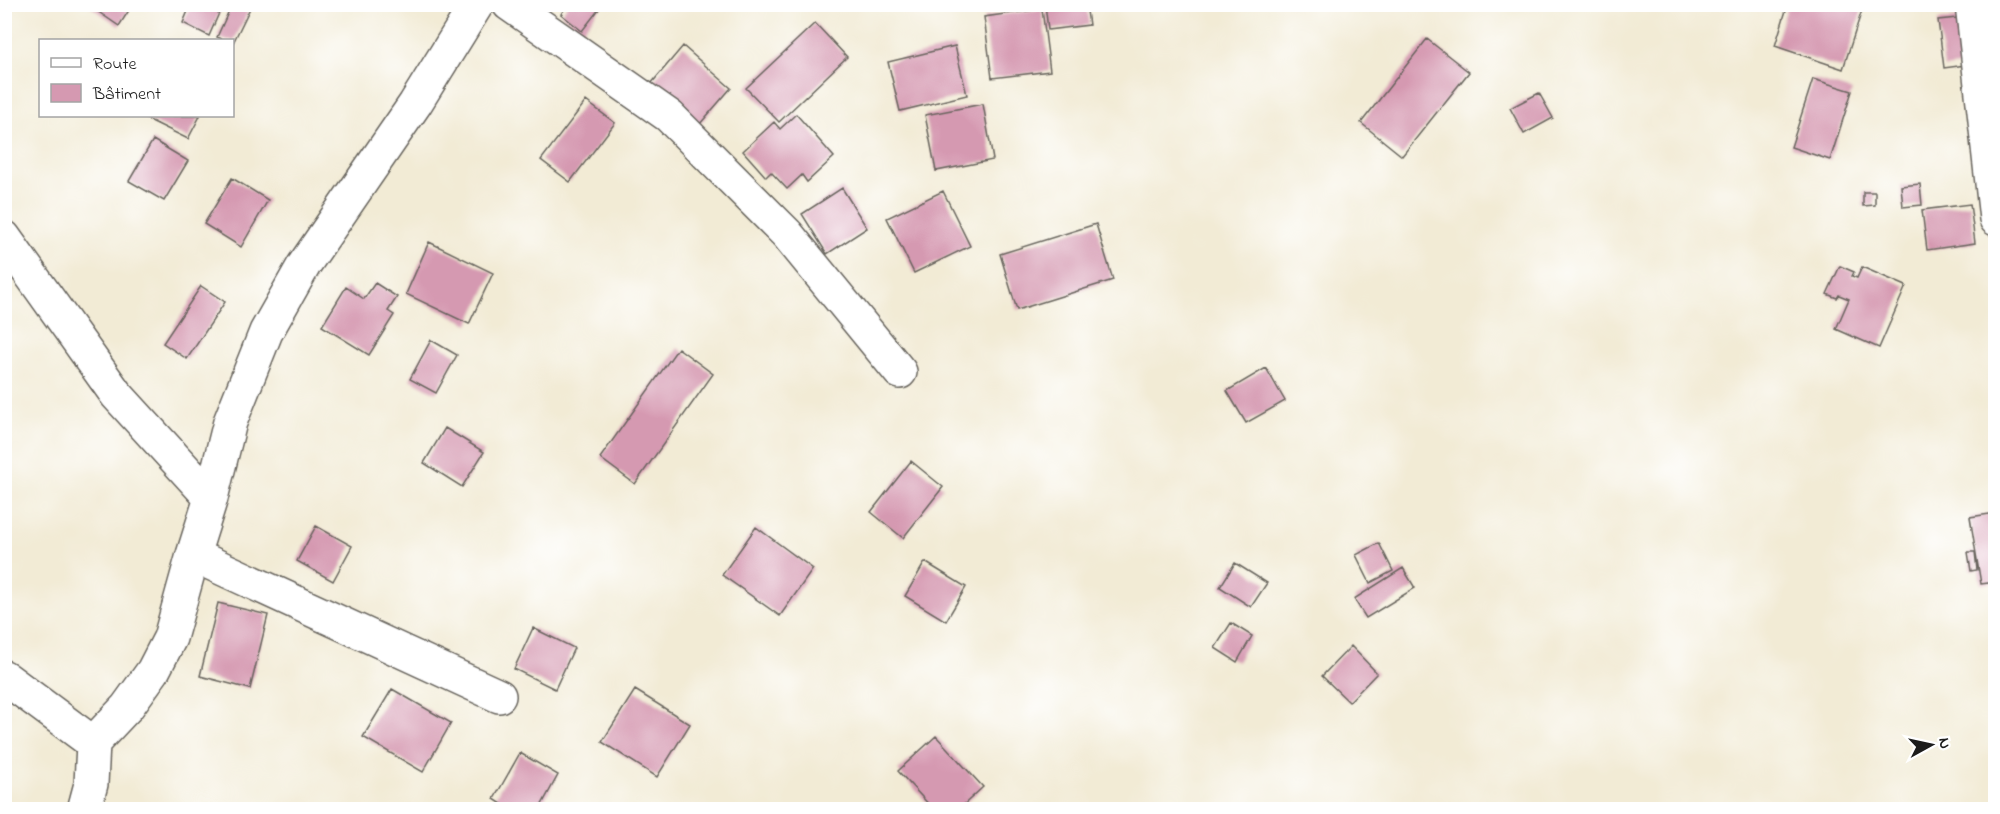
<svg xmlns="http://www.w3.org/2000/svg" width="2000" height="814" viewBox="0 0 2000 814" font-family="'Indie Flower',sans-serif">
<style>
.building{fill:#d599b1}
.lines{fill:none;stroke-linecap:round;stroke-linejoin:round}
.street-casing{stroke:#67645d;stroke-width:36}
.street{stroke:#fff;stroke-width:33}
</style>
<rect width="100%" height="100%" fill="#fff"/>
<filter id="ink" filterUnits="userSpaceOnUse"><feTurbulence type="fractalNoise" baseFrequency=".0167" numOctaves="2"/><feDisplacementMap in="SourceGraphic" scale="12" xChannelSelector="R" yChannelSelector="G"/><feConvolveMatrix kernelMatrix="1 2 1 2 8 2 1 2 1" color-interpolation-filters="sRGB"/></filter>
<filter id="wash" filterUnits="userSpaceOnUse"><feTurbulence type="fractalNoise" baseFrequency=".008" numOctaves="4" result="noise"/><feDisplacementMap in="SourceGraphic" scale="24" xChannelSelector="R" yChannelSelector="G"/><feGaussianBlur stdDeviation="1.35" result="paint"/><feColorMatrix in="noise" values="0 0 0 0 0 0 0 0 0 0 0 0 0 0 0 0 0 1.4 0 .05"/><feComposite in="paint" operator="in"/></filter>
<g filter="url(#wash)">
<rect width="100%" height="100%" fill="#f2ebd5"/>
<g id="blocks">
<path class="building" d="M87,4H133L119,26Z
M191,4H223L209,36L183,23Z
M232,4H252L232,45V40H224L217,37Z
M568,4H603L582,31L561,14Z
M1045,4H1086L1089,25L1048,30Z
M1788,4H1864L1843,69L1775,46Z
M1042,9L1050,71L992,78L984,17Z
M1967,17L1973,64L1944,68L1938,20Z
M815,23L847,57L779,122L746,88Z
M1427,39L1469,72L1402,156L1361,123Z
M683,46L731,88L693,132L645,91Z
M955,46L967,95L900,111L888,62Z
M1813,79L1852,91L1830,160L1791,147Z
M1539,93L1553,118L1524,134L1510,108Z
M586,101L615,123L570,182L541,160Z
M983,104L993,160L936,171L925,115Z
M796,114L834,157L807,182L802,175L787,189L771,172L766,177L743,151L774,122L780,129Z
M141,116H200L188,139Z
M153,140L188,161L164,201L129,181Z
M232,178L268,200L241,247L204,224Z
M1920,184L1922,205L1903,207L1901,186Z
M842,188L867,228L827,254L802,214Z
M943,191L970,246L914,273L887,218Z
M1863,192H1875V205L1863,206Z
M1970,204L1975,243L1927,250L1922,210Z
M1096,224L1113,280L1017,310L1000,254Z
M429,242L493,273L469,324L406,294Z
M1840,266L1854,272L1852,276L1857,278L1862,267L1906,286L1879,348L1836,329L1849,299L1839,295L1837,298L1827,294Z
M375,283L397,297L388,311L394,315L369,355L322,326L346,287L364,299Z
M201,286L225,302L187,359L163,343Z
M431,340L457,355L436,393L410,379Z
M678,348L713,374L635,484L600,458Z
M1266,368L1285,401L1246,423L1227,391Z
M445,428L484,452L462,487L424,463Z
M911,461L943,487L903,538L871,512Z
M1996,513V582L1981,584L1970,517Z
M316,526L352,546L333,581L297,561Z
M756,527L813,569L780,616L722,575Z
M1379,543L1393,571L1370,583L1356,555Z
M1968,552H1975L1977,570L1971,571Z
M925,562L966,587L946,621L905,596Z
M1235,563L1267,583L1251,607L1220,587Z
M1403,568L1415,588L1366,618L1354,599Z
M218,603L268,615L250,689L200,676Z
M1231,623L1252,636L1237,662L1215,648Z
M533,628L574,648L555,689L514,669Z
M1351,646L1377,673L1349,702L1322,676Z
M392,689L451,723L423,772L363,737Z
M635,690L690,724L657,777L602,742Z
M936,736L983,787L958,810H934L898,771Z
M520,753L558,775L539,810H511L494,799Z"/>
</g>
</g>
<g filter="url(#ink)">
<use href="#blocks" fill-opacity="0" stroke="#67645d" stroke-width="1.5"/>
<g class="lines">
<g class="street-casing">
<path id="street" d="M509,4L669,116L787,234L900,372
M1972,4L1996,219
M4,237L116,394L211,498
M193,555L499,696
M4,677L93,743
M84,810L91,784L93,743L127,707L153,671L170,638L193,555L211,498L230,422L266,332L304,265L415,104L477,4"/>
</g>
<use href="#street" class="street"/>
</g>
</g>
<rect width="2000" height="814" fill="none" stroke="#fff" stroke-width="24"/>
<rect x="39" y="39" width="195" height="78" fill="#ffffff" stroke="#a4a4a4" stroke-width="1.5"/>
<rect x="51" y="58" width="30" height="9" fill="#ffffff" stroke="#a4a4a4" stroke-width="1.5"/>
<text x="93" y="69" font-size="18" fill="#1c1c1c">Route</text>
<rect x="51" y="84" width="30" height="18" fill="#d599b1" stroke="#a4a4a4" stroke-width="1.5"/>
<text x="93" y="99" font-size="18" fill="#1c1c1c">Bâtiment</text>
<g transform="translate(1931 745) rotate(82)" stroke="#ffffff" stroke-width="4.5" paint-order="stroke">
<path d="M0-4.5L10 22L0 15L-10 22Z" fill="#1c1c1c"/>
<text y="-9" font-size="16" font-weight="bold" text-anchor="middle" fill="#1c1c1c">N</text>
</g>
</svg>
